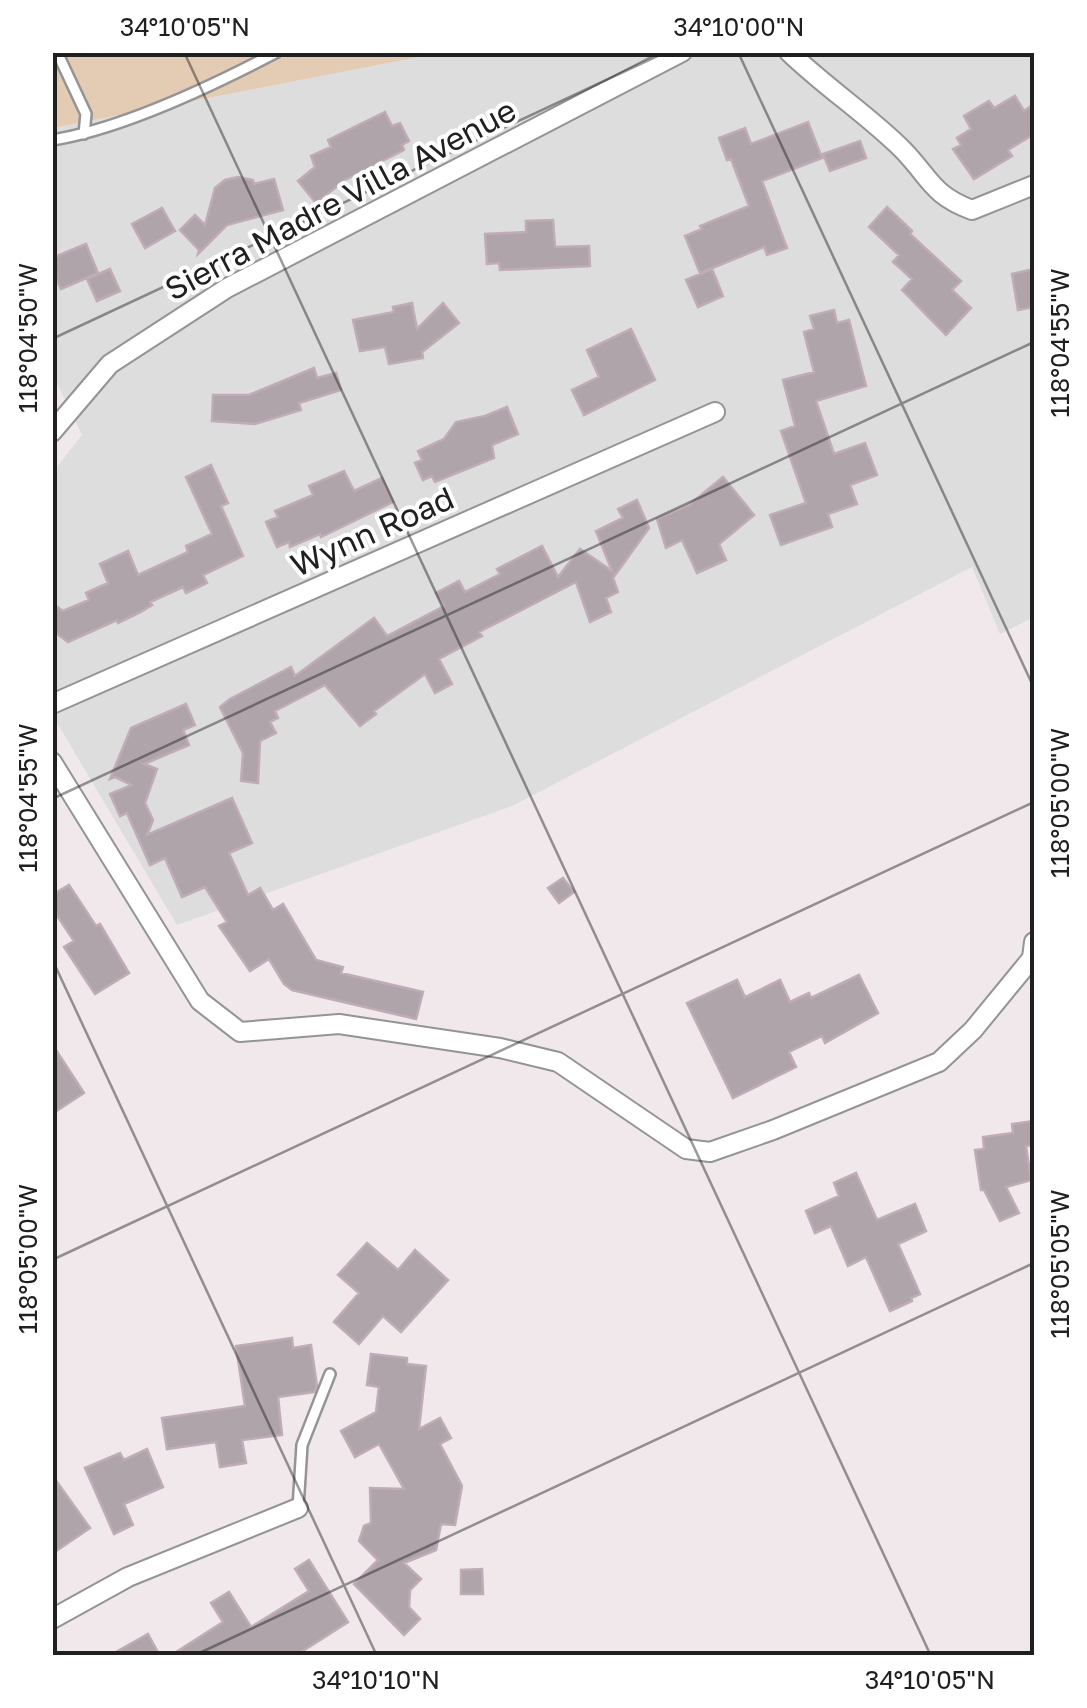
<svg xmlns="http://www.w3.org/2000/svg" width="1087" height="1708" viewBox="0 0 1087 1708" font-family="'Golos Text',sans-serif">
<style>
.residential{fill:#deddde}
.grass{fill:#e4cbb4}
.building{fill:#aea4a9;stroke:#c0acb7;stroke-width:2.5}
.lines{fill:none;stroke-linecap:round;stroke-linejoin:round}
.lane-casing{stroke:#949494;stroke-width:14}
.street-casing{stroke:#949494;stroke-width:22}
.lane{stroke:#fff;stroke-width:9}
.street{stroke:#fff;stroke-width:18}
.ticks{fill:none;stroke:#202020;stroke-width:2.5;stroke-opacity:0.45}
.labels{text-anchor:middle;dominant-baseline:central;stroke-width:8;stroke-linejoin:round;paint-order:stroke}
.street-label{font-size:32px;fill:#202020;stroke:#fff}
.neatline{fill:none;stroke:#202020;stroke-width:4}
.ticks-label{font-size:25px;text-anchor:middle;fill:#202020}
</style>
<rect width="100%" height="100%" fill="#f0e8eb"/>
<path class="residential" d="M440,53H1034V617L1000,634L972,567L512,806L177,925L53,716V472L82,435L53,375V128Z"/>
<path class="grass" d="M53,53H440L53,128Z"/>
<path class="building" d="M1015,96L1024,111L1034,104V134L1008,150L1012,156L974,179L953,149L961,145L957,138L971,129L964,116L989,101L994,108Z
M385,112L392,126L400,123L409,141L402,145L404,150L345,180L316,203L298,181L315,167L311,156L331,147L328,140Z
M808,122L822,158L762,181L787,248L767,255L764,247L700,273L685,236L702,229L700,226L749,206L731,159L727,160L719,138L745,128L751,144Z
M860,141L866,158L830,171L823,154Z
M238,177L253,180L254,184L274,179L283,210L227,225L198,254L199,250L180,230L195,215L205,225L215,188L225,180Z
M887,207L912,231L910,234L961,281L952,290L971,308L946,335L902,290L912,279L893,262L899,255L869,227Z
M162,208L175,231L145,248L132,224Z
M553,220L555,247L589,246L590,266L500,270L499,263L487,264L485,234L526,232V221Z
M86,244L98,273L61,289L52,270V258Z
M110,269L120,291L97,301L87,279Z
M712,269L723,296L698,307L686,280Z
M1034,269V307L1018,310L1012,274Z
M412,303L417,329L443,303L459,323L422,352L423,358L389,364L385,347L360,351L353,320L394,312L393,307Z
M834,310L837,323L849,320L866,386L816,401L834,454L865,443L877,475L850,485L857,504L828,514L832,527L781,545L770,515L806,503L781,431L795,426L783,380L814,372L804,332L814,329L810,316Z
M631,329L655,380L584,415L572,390L599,377L587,350Z
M314,368L317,378L336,373L341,390L299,403L301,410L255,424L212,421L213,395H249Z
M507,407L518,434L492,445L494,458L435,482L432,476L423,480L415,463L422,460L418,451L444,439L456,422L485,416Z
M211,465L228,503L221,506L243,556L203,575L207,583L186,593L183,587L150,602L152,605L139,613L118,623L117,620L68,642L52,630V603L63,611L89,600L86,593L108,583L100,564L128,551L138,575L188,552L186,546L212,534L186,477Z
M344,471L354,491L382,478L393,502L321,537L320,534L290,547L289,542L277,547L266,522L278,517L275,511L313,495L309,486Z
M723,477L754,515L719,544L726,560L697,573L682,540L666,548L657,519L689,505Z
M637,500L649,528L613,578L618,592L606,598L611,612L590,622L576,582L479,632L482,636L439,659L452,684L435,693L425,674L374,711L376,714L360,726L325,685L275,711L278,718L270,722L276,733L260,741L258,783L241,781L243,753L220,707L230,699L291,667L295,676L374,618L387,636L444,606L436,593L459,581L465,592L500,574L497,569L542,546L558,577L580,549L612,571L596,531L623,518L618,509Z
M186,704L195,725L183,730L189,745L144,764L157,769L145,803L153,820L147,835L232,798L252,843L229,853L248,895L260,888L273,910L283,904L316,960L343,967L341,973L423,992L416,1019L292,990L284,984L269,959L250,971L219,926L227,922L205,887L182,897L165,858L150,865L127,813L120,816L110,794L132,785L115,777L110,779L131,728Z
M563,878L574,892L559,903L548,888Z
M69,885L96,926L100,924L129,973L95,994L64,947L74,941L52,908V895Z
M859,975L878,1013L825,1043L822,1036L789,1052L796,1067L733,1098L687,1003L737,980L745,997L780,980L790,1002L809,993L811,998Z
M52,1044L84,1093L52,1114Z
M1034,1121V1145L1026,1146L1031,1180L1006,1187L1019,1213L1000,1221L984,1190H981L975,1150L984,1149L983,1137L1013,1133L1012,1124Z
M856,1173L877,1220L915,1204L926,1231L898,1244L920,1294L911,1298L912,1301L890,1311L866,1257L848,1266L831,1226L815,1233L806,1211L839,1196L834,1183Z
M367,1243L398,1270L415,1250L448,1280L401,1332L383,1316L359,1344L334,1322L359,1293L338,1275Z
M292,1338L293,1348L311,1345L317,1386L314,1392L278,1397L282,1435L242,1440L246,1463L220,1467L216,1442L167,1449L162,1418L245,1406L236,1346Z
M371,1354L407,1358V1364L426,1366L419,1429L440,1418L451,1438L440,1444L462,1486L455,1525L441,1524L436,1550L404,1563L421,1579L410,1590L409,1607L420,1619L404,1635L354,1584L378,1560L359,1541L364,1526L371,1523L370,1488L404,1489L379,1444L355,1457L341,1431L376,1412L379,1387L367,1385Z
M147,1449L163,1487L124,1504L133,1525L114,1534L85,1468L120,1453L124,1460Z
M52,1475L90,1528L52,1554Z
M309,1560L348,1622L295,1656H170L223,1622L211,1603L229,1592L251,1627L309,1591L295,1569Z
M482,1569L483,1594H461V1570Z
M148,1634L160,1656H109Z"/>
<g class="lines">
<g class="lane-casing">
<path id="lane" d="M57,52L86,114L84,134
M52,140C122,129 214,85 277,52
M298,1508L302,1445L330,1374"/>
</g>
<g class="street-casing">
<path id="street" d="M789,52C825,87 868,115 903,150C931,179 932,195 972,210L1034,185
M52,432L110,364L227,288L682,52
M52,704L715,412
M52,762L200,1001L240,1032L339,1024L500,1048L558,1062L686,1149L710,1152L773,1130L939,1062L973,1030L1032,958L1034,942
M52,1619L128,1577L298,1508"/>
</g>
<use href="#lane" class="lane"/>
<use href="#street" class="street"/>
</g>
<path class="ticks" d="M184,52L931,1656M738,52L1034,688M52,339L666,52M52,799L1034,342M52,959L377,1656M52,1260L1034,802M193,1656L1034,1263"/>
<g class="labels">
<g class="street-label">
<text transform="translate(340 199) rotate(-28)">Sierra Madre Villa Avenue</text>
<text transform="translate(372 531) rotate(-24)">Wynn Road</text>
</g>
</g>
<rect width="1087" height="1708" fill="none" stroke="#ffffff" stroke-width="110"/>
<rect x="55" y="55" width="977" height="1598" class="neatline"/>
<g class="ticks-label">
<text x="185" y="36">34°10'05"N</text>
<text x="739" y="36">34°10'00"N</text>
<text transform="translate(28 338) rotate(-90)" y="9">118°04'50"W</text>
<text transform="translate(1060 343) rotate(-90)" y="9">118°04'55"W</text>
<text transform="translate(28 798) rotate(-90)" y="9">118°04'55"W</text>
<text transform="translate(1060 803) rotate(-90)" y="9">118°05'00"W</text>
<text transform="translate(28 1259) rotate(-90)" y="9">118°05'00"W</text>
<text transform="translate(1060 1264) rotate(-90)" y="9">118°05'05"W</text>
<text x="376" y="1689">34°10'10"N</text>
<text x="930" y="1689">34°10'05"N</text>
</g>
</svg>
